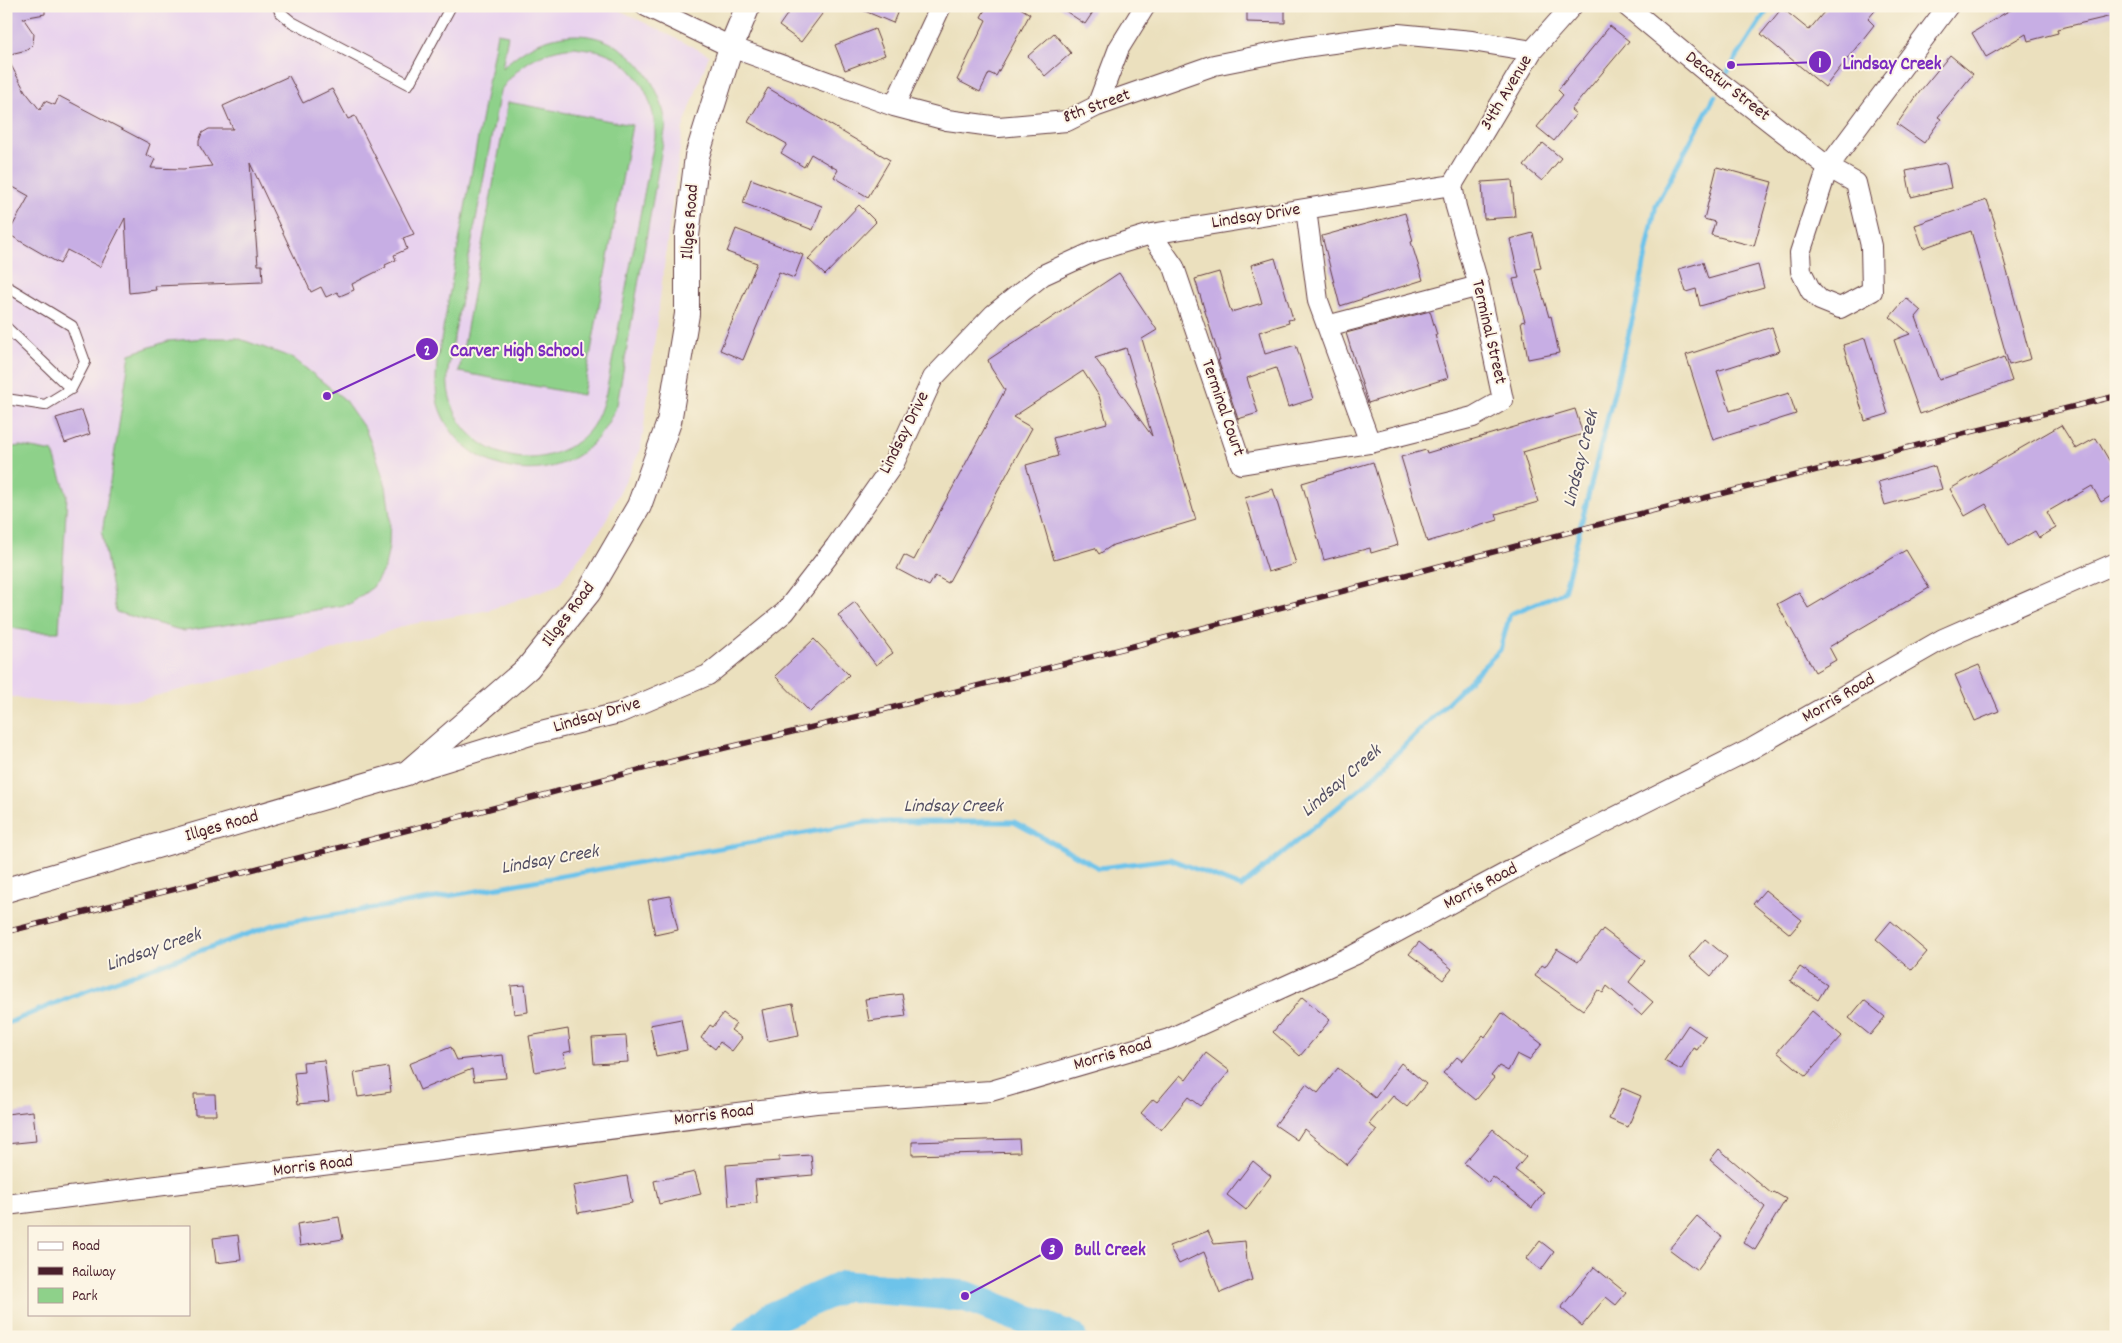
<svg xmlns="http://www.w3.org/2000/svg" width="2122" height="1343" viewBox="0 0 2122 1343" font-family="Dekko,sans-serif">
<style>
.built{fill:#e8d2ee}
.green{fill:#8ed18a;stroke:#6c785a;fill-rule:evenodd}
.lines{fill:none;stroke-linecap:round;stroke-linejoin:round}
.stream{stroke:#6dc3ea;stroke-width:5}
.river{stroke:#6dc3ea;stroke-width:31}
.building{fill:#c7aee4;fill-rule:evenodd}
.service-casing{stroke:#623c41;stroke-width:12}
.minor-casing{stroke:#623c41;stroke-width:22}
.tertiary-casing{stroke:#623c41;stroke-width:26}
.service{stroke:#fff;stroke-width:10}
.minor{stroke:#fff;stroke-width:20}
.tertiary{stroke:#fff;stroke-width:24}
.rail-casing{stroke:#4a1f2b;stroke-width:5.5}
.rail{stroke:#fcf5e5;stroke-width:4;stroke-dasharray:11;stroke-linecap:butt}
.labels{text-anchor:middle;dominant-baseline:central;stroke-width:4;stroke-linejoin:round;paint-order:stroke}
.street-label{font-size:18px;fill:#4a1f2b;stroke:#fcf5e5}
.water-label{font-size:19px;font-style:italic;fill:#545064;stroke:#fcf5e5}
.leader{fill:none;stroke:#7b2cbf;stroke-width:2}
.callout-dot{fill:#7b2cbf;stroke:#fcf5e5;stroke-width:2}
.mark-label{font-size:15px;text-anchor:middle;font-weight:bold;fill:#fff}
.callout-label{font-size:19px;text-anchor:middle;font-weight:bold;fill:#7b2cbf;stroke:#fcf5e5;stroke-width:4;stroke-linejoin:round;paint-order:stroke}
</style>
<rect width="100%" height="100%" fill="#fcf5e5"/>
<filter id="ink" filterUnits="userSpaceOnUse"><feTurbulence type="fractalNoise" baseFrequency=".02" numOctaves="2"/><feDisplacementMap in="SourceGraphic" scale="10" xChannelSelector="R" yChannelSelector="G"/><feConvolveMatrix kernelMatrix="1 2 1 2 8 2 1 2 1" color-interpolation-filters="sRGB"/></filter>
<filter id="wash" filterUnits="userSpaceOnUse"><feTurbulence type="fractalNoise" baseFrequency=".0096" numOctaves="4" result="noise"/><feDisplacementMap in="SourceGraphic" scale="20" xChannelSelector="R" yChannelSelector="G"/><feGaussianBlur stdDeviation="1.12" result="paint"/><feColorMatrix in="noise" values="0 0 0 0 0 0 0 0 0 0 0 0 0 0 0 0 0 1.4 0 .05"/><feComposite in="paint" operator="in"/></filter>
<g filter="url(#wash)">
<rect width="100%" height="100%" fill="#ebe0be"/>
<path class="built" d="M6,6H611L709,55L683,128L671,211L641,449L602,528L558,585L489,610L407,625L313,657L139,700L45,702L6,696Z"/>
<path class="green" d="M497,33L508,35L502,68C516,55 531,44 550,39C610,21 659,68 666,125L617,405C609,422 600,439 584,451C534,490 456,465 438,404C435,390 436,375 437,362ZM575,47C584,49 594,49 603,52C638,64 656,102 655,137L606,393C602,406 598,420 589,431C581,441 569,448 558,452C515,470 464,446 451,401C447,389 447,376 449,364L500,91C520,63 541,50 575,47Z
M508,102L632,125L583,395L459,372Z
M205,338H237L293,358L344,399L365,429L376,455L386,486L390,516L389,546L385,567L373,587L350,604L251,621L184,631L116,612L102,533L130,354L168,341Z
M20,446L53,452L67,495L59,632H34L6,627V448Z"/>
<g class="lines">
<path class="stream" d="M1728,71L1770,6
M6,1024L72,996L276,924L454,895L867,822H1014L1099,868L1170,859L1241,887L1366,784L1500,650L1510,614L1564,592L1636,305L1656,205L1715,96"/>
<path class="river" d="M747,1337L769,1319L844,1286L965,1296L1071,1337"/>
</g>
<g id="blocks">
<path class="building" d="M6,6H45V14L23,18L34,34L33,44L27,50L6,55Z
M793,6H828L801,42L779,26Z
M853,6H900L893,23Z
M987,6H1017L1030,14L996,76L989,73L980,92L957,80L986,20L981,17Z
M1058,6H1097L1085,24Z
M1247,6H1285V23L1247,22Z
M1829,6H1879L1868,19L1874,25L1825,87L1761,34L1782,8L1809,30Z
M2029,6H2116V15L2057,29L2058,33L2028,41L2026,34L1986,57L1972,33L2010,10Z
M1610,26L1629,41L1571,110L1576,114L1554,141L1537,127L1563,95L1558,90Z
M875,29L885,55L845,70L835,45Z
M1054,33L1071,53L1045,76L1028,56Z
M1950,55L1973,74L1938,117L1941,119L1924,143L1897,124L1921,90Z
M6,56L25,91L40,110L45,101L55,105L59,96L150,144L146,155L155,159L151,168L183,169L212,166L199,145V141L202,133L209,129H233L223,106L289,76L303,103L332,89L348,119L355,116L414,234L403,238L407,249L394,255L396,260L385,265L386,267L352,284L354,290L340,296L337,292L326,297L321,287L311,292L250,163L258,265H262L263,282L155,286L156,290L129,293L125,218L100,267L67,250L60,264L8,234L29,196L6,183Z
M768,88L890,160L868,197L834,177L838,170L811,154L804,167L781,153L787,144L748,122Z
M1543,143L1561,158L1542,181L1524,166Z
M1946,163L1951,188L1911,197L1906,171Z
M1717,167L1772,182L1754,246L1711,235L1715,222L1704,219Z
M751,179L822,206L813,230L743,203Z
M1512,180L1515,217L1484,219L1482,182Z
M1987,200L1995,223L1994,224L2031,359L2009,365L1971,231L1923,248L1915,225Z
M859,205L876,222L825,275L808,259Z
M1405,213L1413,241L1411,242L1423,280L1340,306L1322,236Z
M736,229L803,255L794,278L779,272L743,360L720,350L757,263L727,252Z
M1533,233L1541,268L1535,269L1549,317L1551,316L1559,353L1528,359L1521,322L1525,321L1513,279L1519,278L1510,239Z
M1275,258L1293,319L1288,320L1289,323L1259,332L1265,354L1296,345L1313,399L1288,407L1276,368L1247,378L1258,413L1238,419L1218,360H1220L1195,279L1219,272L1231,312L1262,303L1251,265Z
M1703,262L1708,279L1758,265L1764,288L1700,306L1696,289L1686,292L1679,269Z
M1119,273L1157,330L1142,339L1196,520L1113,545L1099,554L1095,548L1054,560L1026,465L1058,456L1053,438L1107,423L1099,396L1083,371L1013,417L1032,428L948,583L935,576L929,586L897,569L904,555L914,560L1005,390L991,368L988,360ZM1126,348L1152,436L1095,358Z
M1906,298L1921,311L1916,317L1939,380L2004,357L2012,381L1920,414L1894,340L1910,334L1890,317Z
M1430,311L1437,335H1435L1448,378L1368,403L1346,333Z
M1772,327L1780,351L1717,371L1730,411L1789,393L1796,414L1713,440L1686,355Z
M1865,338L1888,414L1865,421L1843,345Z
M1575,409L1583,434L1523,452L1538,502L1496,514L1498,520L1427,542L1401,457L1426,450L1427,453Z
M82,410L90,434L65,443L56,418Z
M2061,425L2076,449L2096,438L2116,472V493L2101,502L2092,486L2047,512L2056,528L2039,538L2035,531L2009,546L1986,504L1965,516L1950,489Z
M1373,462L1398,545L1371,553L1370,548L1324,560L1302,483Z
M1935,466L1942,489L1885,505L1878,482Z
M1273,489L1296,564L1268,572L1245,498Z
M1906,550L1929,588L1829,647L1836,660L1815,672L1777,604L1799,592L1808,608Z
M855,602L893,653L876,665L838,615Z
M814,639L849,675L810,712L775,676Z
M1979,665L1999,711L1975,721L1955,675Z
M1765,890L1802,920L1790,934L1753,904Z
M670,896L678,930L655,935L648,900Z
M1891,921L1927,952L1912,970L1876,939Z
M1603,929L1645,961L1629,982L1653,1002L1641,1015L1607,986L1603,993L1598,990L1583,1010L1535,976L1542,965L1545,967L1557,949L1578,962Z
M1705,939L1727,957L1711,976L1689,957Z
M1419,942L1452,969L1443,980L1409,954Z
M1800,967L1827,985L1818,1000L1790,981Z
M525,985L528,1012L514,1014L511,986Z
M902,994L906,1016L869,1021L865,999Z
M1302,997L1330,1020L1300,1056L1273,1032Z
M1864,1000L1885,1017L1870,1035L1849,1018Z
M793,1004L799,1035L768,1041L762,1010Z
M1812,1011L1842,1036L1806,1076L1777,1052Z
M1502,1013L1542,1044L1529,1060L1517,1054L1508,1071L1499,1066L1491,1076L1494,1078L1476,1100L1443,1073L1457,1057L1462,1061L1483,1035L1485,1037Z
M723,1014L736,1024L731,1030L742,1038L732,1051L720,1042L715,1049L701,1038L710,1025L713,1027Z
M681,1019L687,1050L656,1056L650,1025Z
M1688,1025L1706,1037L1697,1050L1693,1048L1681,1070L1664,1061Z
M568,1029L571,1051L563,1053L566,1066L535,1072L529,1036Z
M626,1036L628,1062L594,1064L592,1038Z
M451,1047L457,1060L503,1055L506,1078L474,1081L472,1069L420,1090L409,1064Z
M1206,1053L1230,1071L1200,1106L1188,1097L1161,1130L1141,1113L1153,1099L1157,1102L1180,1075L1186,1080Z
M324,1060L329,1101L298,1104L294,1073L304,1072L303,1062Z
M1401,1063L1426,1084L1407,1107L1393,1096L1369,1124L1377,1130L1347,1165L1304,1129L1297,1140L1275,1125L1306,1084L1318,1093L1338,1068L1375,1098Z
M388,1067L391,1092L358,1097L354,1073Z
M1622,1088L1641,1096L1628,1127L1609,1119Z
M194,1094H215L216,1115H195Z
M33,1111L36,1141L6,1144V1114Z
M1493,1129L1526,1157L1515,1170L1544,1192L1532,1208L1493,1177L1488,1183L1464,1163Z
M1019,1139L1020,1152L912,1155V1142Z
M1719,1149L1772,1194L1774,1192L1786,1199L1755,1250L1743,1242L1765,1207L1710,1160Z
M811,1155L813,1175L755,1180L757,1203L729,1206L726,1165L779,1161V1157Z
M1253,1161L1271,1176L1246,1210L1227,1195Z
M695,1172L701,1194L659,1204L654,1181Z
M627,1176L632,1203L578,1213L573,1186Z
M1697,1216L1722,1237L1697,1270L1669,1249Z
M339,1217L343,1239L300,1246L297,1224Z
M1208,1231L1214,1244L1245,1241L1247,1261L1252,1280L1220,1293L1204,1252L1179,1264L1169,1246Z
M238,1235L241,1260L216,1263L213,1238Z
M1540,1241L1554,1252L1541,1270L1526,1259Z
M1594,1267L1626,1293L1616,1305L1606,1297L1582,1326L1561,1308Z"/>
</g>
</g>
<g filter="url(#ink)">
<use href="#blocks" fill-opacity="0" stroke="#623c41" stroke-width="1"/>
<g class="lines">
<g class="service-casing">
<path id="service" d="M278,6L280,12L292,22L409,84L451,6
M6,286L72,326L85,362L71,389L45,405L6,399
M6,327L71,389"/>
</g>
<g class="minor-casing">
<path id="minor" d="M646,6L731,47L894,106L947,120L999,127L1067,121L1097,106L1214,65L1304,47L1398,34L1472,41L1532,51
M1627,6L1710,75L1828,167L1856,183L1871,246L1872,291L1840,308L1820,300L1811,291L1801,271L1800,253L1828,167L1948,6
M894,106L941,6
M1097,106L1119,48L1145,6
M1452,185L1532,51L1572,6
M1306,209L1318,301L1370,443
M1151,234L1174,267L1241,464L1370,443L1473,417L1503,400L1479,286L1456,207L1452,185
M1327,326L1479,286
M411,772L537,733L619,713L708,675L785,612L836,546L894,463L933,378L994,314L1043,275L1095,251L1151,234L1452,185
M6,1205L816,1103L991,1091L1169,1039L1354,955L1534,858L1751,749L1943,639L2116,563"/>
</g>
<g class="tertiary-casing">
<path id="tertiary" d="M6,890L407,773L528,668L589,592L639,506L669,422L687,314V236L697,156L731,47L748,6"/>
</g>
<use href="#service" class="service"/>
<use href="#minor" class="minor"/>
<use href="#tertiary" class="tertiary"/>
<g class="rail-casing">
<path id="rail" d="M6,932L424,826L700,754L867,714L1149,642L1635,515L2116,396"/>
</g>
<use href="#rail" class="rail"/>
</g>
</g>
<g class="labels">
<g class="street-label">
<text transform="translate(1727 87) rotate(38)">Decatur Street</text>
<text transform="translate(1507 93) rotate(-59)">34th Avenue</text>
<text transform="translate(1097 107) rotate(-20)">8th Street</text>
<text transform="translate(1256 217) rotate(-9)">Lindsay Drive</text>
<text transform="translate(691 222) rotate(-86)">Illges Road</text>
<text transform="translate(1488 332) rotate(77)">Terminal Street</text>
<text transform="translate(1222 408) rotate(71)">Terminal Court</text>
<text transform="translate(905 433) rotate(-63)">Lindsay Drive</text>
<text transform="translate(569 615) rotate(-53)">Illges Road</text>
<text transform="translate(1839 699) rotate(-30)">Morris Road</text>
<text transform="translate(597 716) rotate(-16)">Lindsay Drive</text>
<text transform="translate(222 827) rotate(-16)">Illges Road</text>
<text transform="translate(1481 887) rotate(-28)">Morris Road</text>
<text transform="translate(1113 1055) rotate(-16)">Morris Road</text>
<text transform="translate(714 1116) rotate(-7)">Morris Road</text>
<text transform="translate(313 1167) rotate(-7)">Morris Road</text>
</g>
<g class="water-label">
<text transform="translate(1582 459) rotate(-76)">Lindsay Creek</text>
<text transform="translate(1342 782) rotate(-41)">Lindsay Creek</text>
<text x="953" y="807">Lindsay Creek</text>
<text transform="translate(550 861) rotate(-10)">Lindsay Creek</text>
<text transform="translate(154 951) rotate(-19)">Lindsay Creek</text>
</g>
</g>
<path class="leader" d="M1731 65L1820 62M327 396L427 349M965 1296L1052 1249"/>
<g class="callout-dot">
<circle cx="1731" cy="65" r="5"/>
<circle cx="327" cy="396" r="5"/>
<circle cx="965" cy="1296" r="5"/>
<circle cx="1820" cy="62" r="12"/>
<circle cx="427" cy="349" r="12"/>
<circle cx="1052" cy="1249" r="12"/>
</g>
<g class="mark-label">
<text x="1820" y="67">1</text>
<text x="427" y="355">2</text>
<text x="1052" y="1254">3</text>
</g>
<g class="callout-label">
<text x="1892" y="69">Lindsay Creek</text>
<text x="517" y="356">Carver High School</text>
<text x="1110" y="1255">Bull Creek</text>
</g>
<rect width="2122" height="1343" fill="none" stroke="#fcf5e5" stroke-width="25"/>
<rect x="28" y="1226" width="162" height="90" fill="#fcf5e5" stroke="#b59f9b"/>
<rect x="38" y="1242" width="25" height="8" fill="#ffffff" stroke="#b59f9b"/>
<text x="72" y="1250" font-size="15" fill="#4a1f2b">Road</text>
<rect x="38" y="1267" width="25" height="8" fill="#4a1f2b" stroke="#b59f9b"/>
<text x="72" y="1276" font-size="15" fill="#4a1f2b">Railway</text>
<rect x="38" y="1288" width="25" height="15" fill="#8ed18a" stroke="#b59f9b"/>
<text x="72" y="1300" font-size="15" fill="#4a1f2b">Park</text>
</svg>
